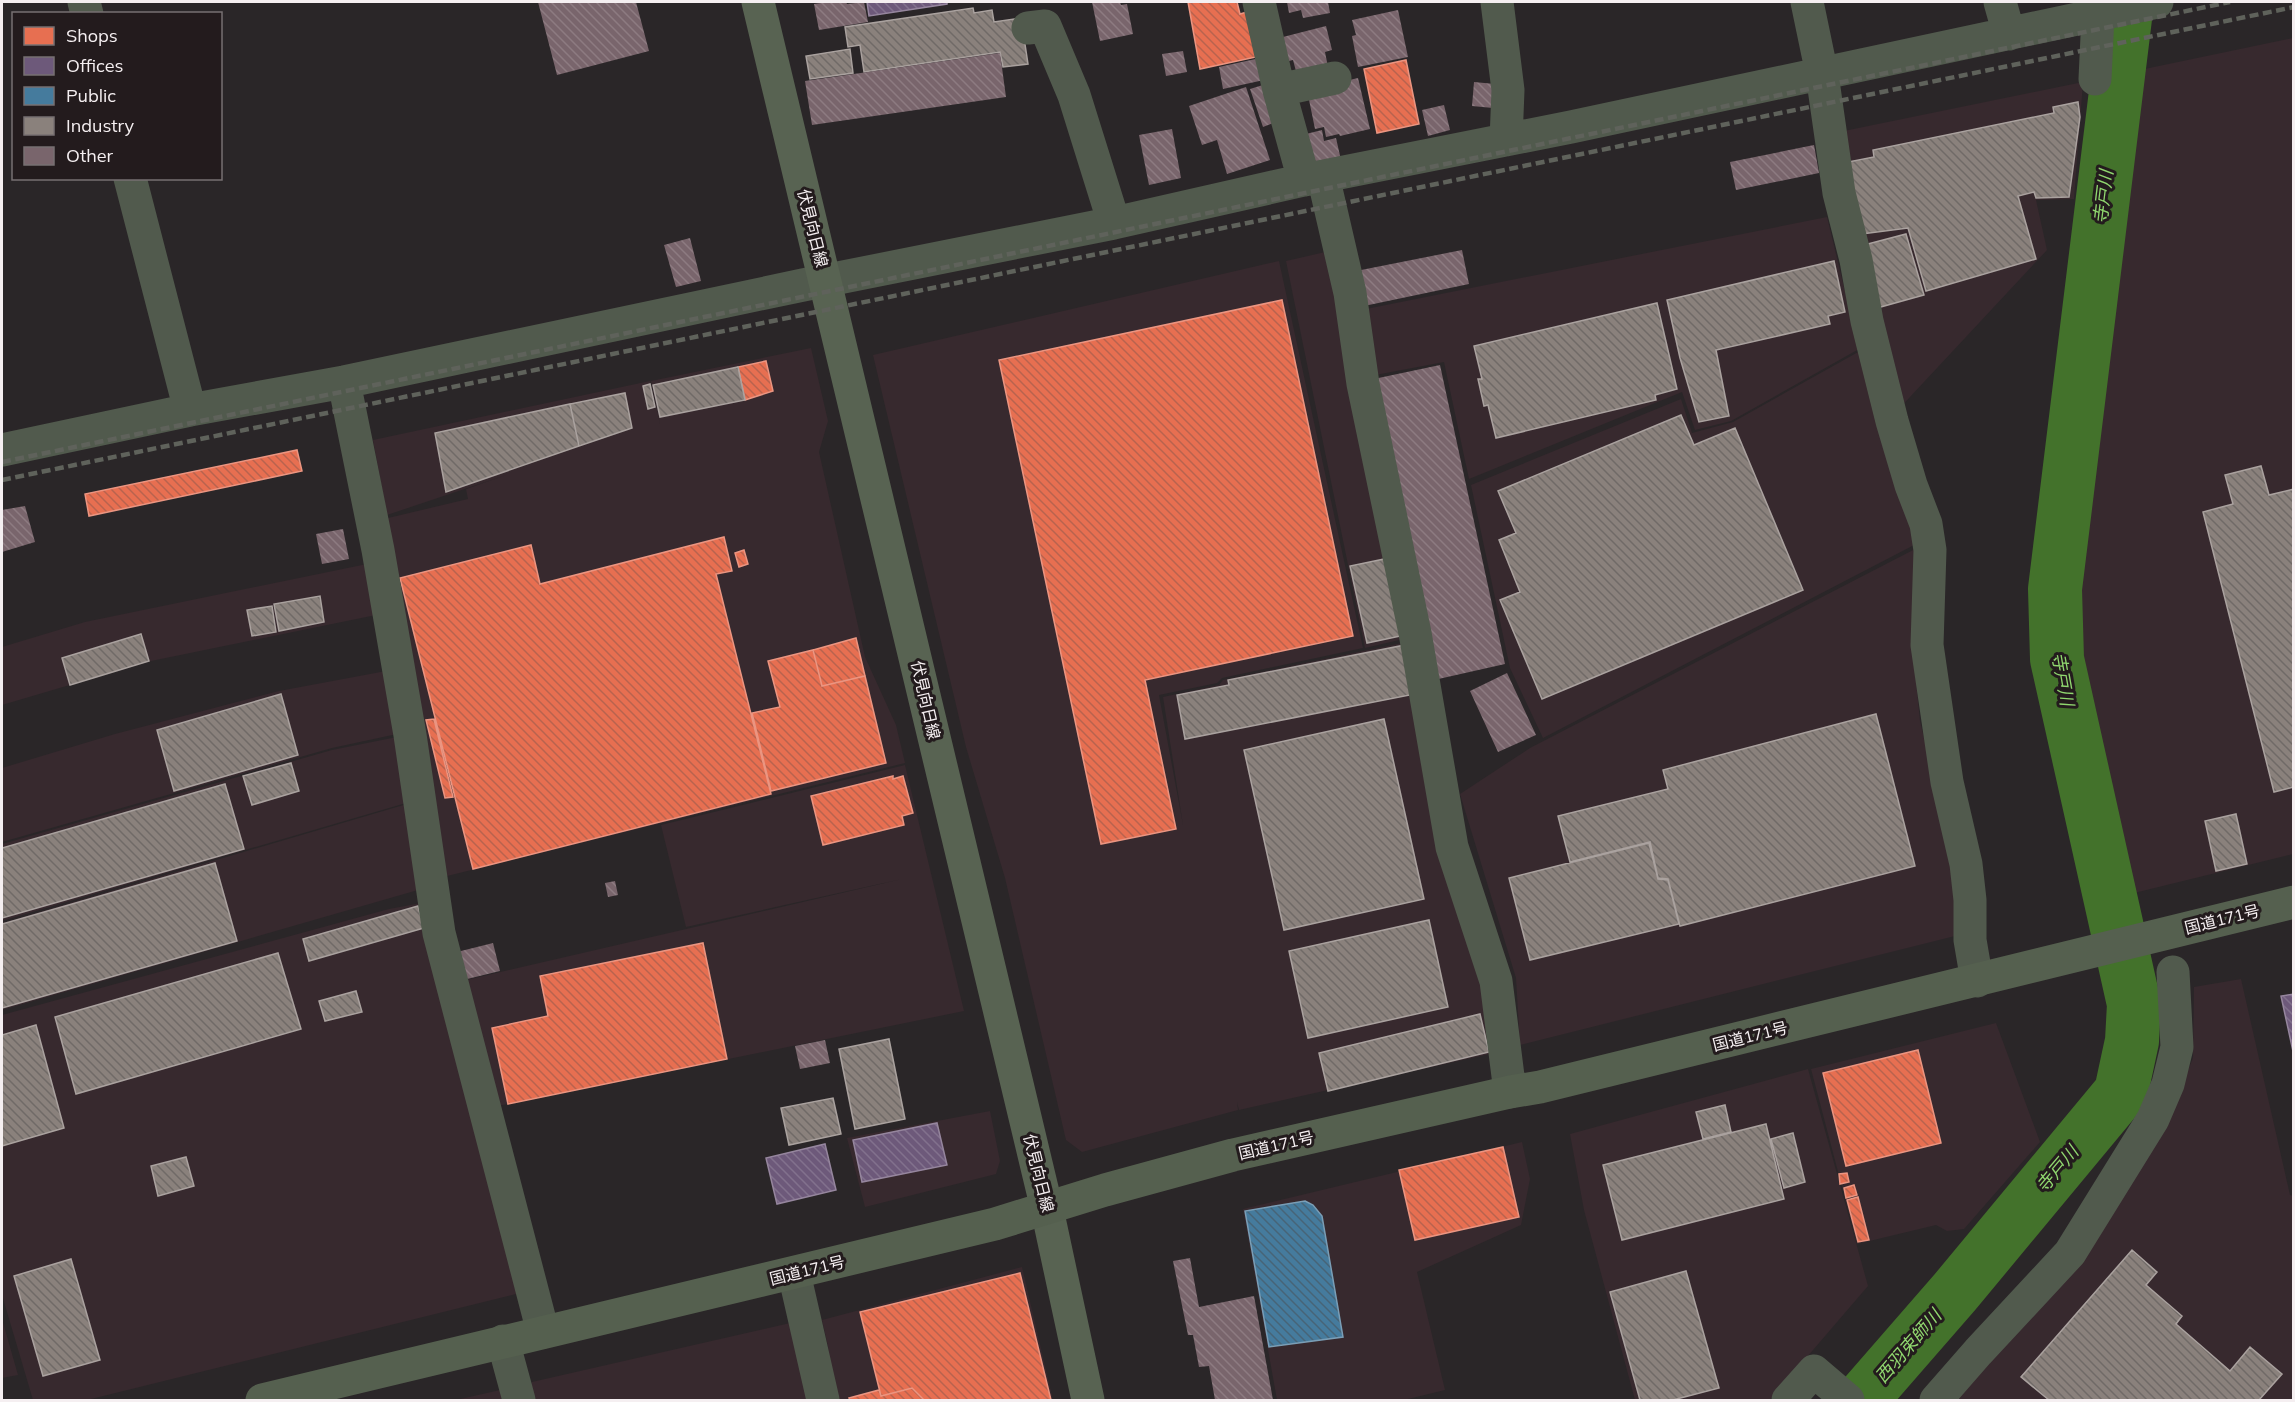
<svg xmlns="http://www.w3.org/2000/svg" width="2295" height="1402" viewBox="0 0 2295 1402" font-family="Mulish,'Noto Sans JP',sans-serif">
<style>
.built{fill:#37292e}
.shops{fill:url(#shops-back-hatch);stroke:#eb9581;stroke-width:1.5}
.offices{fill:url(#offices-back-hatch);stroke:#96869e;stroke-width:1.5}
.public{fill:url(#public-back-hatch);stroke:#7a9eb6;stroke-width:1.5}
.industry{fill:url(#industry-back-hatch);stroke:#aaa29f;stroke-width:1.5}
.lines{fill:none;stroke-linecap:round;stroke-linejoin:round}
.river{stroke:#43722b;stroke-width:54}
.building{fill:url(#building-back-hatch)}
.minor{stroke:#515a4d;stroke-width:33}
.major{stroke:#586352;stroke-width:33}
.highway{stroke:#55604f;stroke-width:33}
.rail{stroke:#5f625b;stroke-width:4.5;stroke-dasharray:9 4.5;stroke-linecap:butt}
.labels{text-anchor:middle;dominant-baseline:central;stroke-width:6;stroke-linejoin:round;paint-order:stroke}
.street-label{font-size:16px;fill:#f5eff1;stroke:#231b1d}
.water-label{font-size:18px;font-style:italic;fill:#90d76f;stroke:#231b1d}
</style>
<defs>
<pattern id="shops-back-hatch" width="6" height="6" patternUnits="userSpaceOnUse" patternTransform="scale(1.5)"><rect width="6" height="6" fill="#e76f51"/><path d="M-1 5l2 2M0 0l6 6M5-1l2 2" fill="none" stroke="#b8634e"/></pattern>
<pattern id="offices-back-hatch" width="6" height="6" patternUnits="userSpaceOnUse" patternTransform="scale(1.5)"><rect width="6" height="6" fill="#6d597a"/><path d="M-1 5l2 2M0 0l6 6M5-1l2 2" fill="none" stroke="#82718d"/></pattern>
<pattern id="public-back-hatch" width="6" height="6" patternUnits="userSpaceOnUse" patternTransform="scale(1.5)"><rect width="6" height="6" fill="#457b9d"/><path d="M-1 5l2 2M0 0l6 6M5-1l2 2" fill="none" stroke="#476477"/></pattern>
<pattern id="industry-back-hatch" width="6" height="6" patternUnits="userSpaceOnUse" patternTransform="scale(1.5)"><rect width="6" height="6" fill="#8a817c"/><path d="M-1 5l2 2M0 0l6 6M5-1l2 2" fill="none" stroke="#706a67"/></pattern>
<pattern id="building-back-hatch" width="6" height="6" patternUnits="userSpaceOnUse" patternTransform="scale(1.5)"><rect width="6" height="6" fill="#79656c"/><path d="M-1 5l2 2M0 0l6 6M5-1l2 2" fill="none" stroke="#8d7b81"/></pattern>
</defs>
<rect width="100%" height="100%" fill="#2a2628"/>
<path class="built" d="M2293,38V854L2130,894L2081,679L2073,625L2135,71Z
M2083,82L2074,199L2036,200L2047,250L1896,412L1839,132Z
M1827,217L1859,349L1731,421L1695,430L1682,392L1469,479L1444,362L1370,376L1356,311Z
M1334,250L1412,637L1365,648L1286,261Z
M1279,261L1363,648L1222,678L1217,683L1159,695L1183,825L1163,697L1219,685L1223,680L1407,642L1488,984L1494,1053L1239,1110L1237,1102L1238,1110L1082,1152L1066,1140L1005,878L966,747L873,355Z
M811,348L828,421L819,452L865,657L896,725L905,763L443,877L384,519L468,499L466,489L527,468L387,515L373,440L650,381L660,424L651,381Z
M1860,351L1916,544L1543,738L1510,668L1471,485L1681,399L1692,433L1733,422Z
M1919,547L1912,641L1920,721L1960,894L1959,935L1520,1045L1516,978L1460,794L1530,748Z
M367,564L376,615L151,661L2,705V647L85,622Z
M386,671L397,734L332,748L2,842V768L115,734L279,691Z
M397,737L406,803L2,921V844L269,768L332,750Z
M905,765L964,1011L498,1106L462,981L902,879L686,927L661,825Z
M407,804L418,890L2,1010V923Z
M421,903L520,1293L87,1400H33L2,1295V1015L389,909Z
M2241,979L2290,1195L2293,1196V1400H1952L2167,1122L2193,1058L2194,987Z
M1996,1023L2040,1142L1964,1229L1947,1231L1936,1225L1857,1244L1811,1069Z
M1808,1069L1868,1286L1770,1400H1635L1584,1210L1570,1134Z
M990,1111L1000,1161L996,1174L865,1207L847,1138Z
M1522,1142L1530,1179L1521,1225L1417,1272L1445,1390L1404,1400H1277L1243,1209Z
M1022,1267L1053,1400H833L828,1346L822,1320Z
M2,1319L18,1375L2,1378Z
M799,1321L816,1400H533L530,1387L532,1382Z
M500,1390L511,1400H456Z"/>
<path class="shops" d="M1188,2H1237L1240,14L1247,12L1256,57L1200,69Z
M1406,60L1419,124L1377,133L1364,69Z
M1282,300L1353,636L1145,680L1176,829L1101,844L999,360Z
M766,361L773,391L745,400L738,367Z
M297,450L302,471L89,516L85,494Z
M724,537L732,571L716,574L771,794L473,869L400,578L531,545L540,584Z
M744,550L748,564L739,567L735,553Z
M856,638L865,676L822,686L813,650Z
M813,650L822,686L865,676L886,763L771,791L752,713L780,707L768,661Z
M434,719L453,797L445,798L426,720Z
M893,776V779L903,776L913,813L902,816L904,825L823,845L811,796Z
M703,943L727,1059L508,1104L492,1028L548,1016L540,976Z
M1918,1050L1941,1143L1846,1166L1823,1073Z
M1503,1147L1519,1217L1415,1240L1399,1170Z
M1847,1173L1849,1182L1840,1184L1839,1174Z
M1854,1185L1857,1195L1846,1198L1844,1188Z
M1858,1197L1869,1240L1858,1242L1847,1200Z
M1020,1273L1051,1400H924L912,1388L881,1396L860,1312Z
M912,1388L924,1400H850L849,1398L879,1390L881,1396Z"/>
<path class="offices" d="M867,2H947V4L869,16Z
M2294,994V1056L2281,996Z
M937,1123L947,1165L862,1182L853,1140Z
M825,1144L836,1190L777,1204L766,1158Z"/>
<path class="public" d="M1305,1201L1313,1205L1322,1216L1343,1337L1269,1347L1245,1211Z"/>
<path class="industry" d="M973,8L974,13L992,10L994,22L1021,18L1028,64L1003,67L1000,52L864,72L860,45L848,47L845,27Z
M850,49L853,73L810,79L806,56Z
M2078,102L2080,117L2069,197L2036,198L2034,192L2018,196L2036,259L1926,291L1908,228L1862,234L1848,162L1874,157L1873,150L2054,113L2053,107Z
M1906,234L1924,295L1877,308L1860,246Z
M1834,261L1845,312L1828,316L1830,324L1716,350L1729,416L1699,422L1680,358L1667,300Z
M1657,303L1677,389L1655,395L1656,400L1496,438L1488,405L1484,406L1478,379H1482L1474,346Z
M738,367L745,400L660,417L653,385Z
M650,384L655,407L648,409L643,386Z
M625,393L632,428L579,446L570,404Z
M570,404L579,446L446,492L435,433Z
M1681,415L1694,445L1735,428L1803,590L1542,699L1500,600L1520,592L1499,540L1516,533L1498,491Z
M2261,466L2269,495L2294,489V787L2274,792L2203,512L2233,504L2225,475Z
M1394,557L1410,634L1367,643L1350,566Z
M320,596L324,622L279,631L274,604Z
M272,606L276,632L252,636L247,610Z
M141,634L149,661L70,685L62,658Z
M1405,645L1415,694L1185,739L1177,695L1229,685L1228,680Z
M281,694L298,755L174,791L157,730Z
M1876,714L1915,866L1680,926L1668,879L1658,878L1650,842L1570,862L1558,816L1668,789L1663,770Z
M1384,719L1424,899L1284,930L1244,750Z
M291,763L299,791L252,805L243,776Z
M225,784L244,849L2,918V848Z
M2236,814L2247,864L2216,871L2205,821Z
M1649,843L1658,879L1668,880L1679,924L1530,960L1509,878Z
M215,863L237,941L2,1008V924Z
M418,906L424,928L309,961L303,939Z
M1429,920L1448,1007L1308,1038L1289,951Z
M278,953L301,1029L76,1094L55,1017Z
M356,991L362,1012L325,1021L319,1001Z
M1480,1014L1489,1052L1328,1091L1319,1053Z
M36,1025L64,1128L2,1146V1035Z
M889,1039L905,1119L855,1129L839,1049Z
M833,1098L841,1134L789,1145L781,1108Z
M1725,1105L1731,1132L1703,1139L1696,1112Z
M1766,1124L1784,1199L1622,1240L1603,1165Z
M1793,1133L1805,1182L1784,1188L1771,1139Z
M186,1157L194,1186L158,1196L151,1166Z
M2132,1250L2157,1272L2146,1285L2182,1316L2176,1324L2230,1371L2250,1347L2282,1374L2259,1400H2049L2021,1377Z
M71,1259L100,1360L43,1376L14,1276Z
M1686,1271L1719,1388L1673,1400H1640L1610,1292Z"/>
<g class="lines">
<path class="river" d="M1861,1400L1955,1292L2121,1092L2132,1041L2134,1004L2057,659L2055,589L2127,2"/>
</g>
<path class="building" d="M538,2H636L649,51L557,75Z
M828,2H846L847,4L864,2L868,22L819,30L814,4Z
M1092,2H1120L1121,5L1127,4L1133,34L1100,41Z
M1287,2H1328L1330,13L1303,18L1301,10L1289,13Z
M1398,10L1408,57L1358,67L1352,36L1356,35L1352,20Z
M1326,26L1332,50L1325,52L1328,67L1297,75L1293,60L1285,62L1279,38Z
M1183,51L1187,72L1166,76L1162,54Z
M1000,53L1006,97L812,125L805,81Z
M1260,58L1264,80L1223,89L1219,67Z
M1358,78L1370,129L1340,136L1339,134L1326,137L1324,127L1315,129L1307,90Z
M1474,82L1495,84L1493,108L1472,106Z
M1266,84L1278,121L1263,127L1250,89Z
M1246,87L1270,160L1227,174L1217,140L1202,145L1189,106Z
M1444,105L1450,130L1428,136L1422,110Z
M1172,129L1181,178L1149,185L1139,135Z
M1322,130L1324,141L1336,138L1341,160L1309,167L1302,135Z
M1814,145L1819,173L1736,190L1730,162Z
M690,238L701,281L676,287L664,245Z
M1462,250L1469,284L1364,306L1356,271Z
M1440,365L1505,664L1434,680L1369,380Z
M25,506L35,542L2,552V510Z
M343,529L349,559L322,564L316,534Z
M1507,673L1536,735L1498,752L1470,691Z
M615,881L618,895L608,897L605,883Z
M493,943L500,971L459,981L453,953Z
M825,1040L830,1063L800,1069L795,1046Z
M1190,1258L1199,1307L1254,1296L1273,1400H1215L1209,1366L1199,1367L1193,1335H1188L1173,1261Z"/>
<g class="lines">
<path class="minor" d="M84,2L87,14
M1259,2L1279,90L1304,180
M1497,2L1508,90L1506,140
M1807,2L1822,74L1839,193L1856,260L1867,321L1892,421L1911,485L1926,524L1930,550L1927,645L1947,782L1966,864L1970,900V940L1977,981
M2000,2L2009,34
M1028,28L1045,26L1074,95L1114,223
M2095,79L2098,15
M1279,90L1335,78
M1323,176L1350,293L1363,384L1415,633L1452,847L1496,981L1510,1092
M130,178L190,410
M344,382L378,550L410,735L439,933L543,1332
M2,450L190,410L344,382L803,285L1114,223L1304,180L1571,127L2157,2
M794,1273L823,1400
M503,1341L519,1400
M1788,1400L1814,1371L1848,1400
M1936,1400L1978,1352L2070,1253L2153,1119L2168,1084L2177,1047L2173,972"/>
<path class="major" d="M758,2L1047,1209L1088,1400"/>
<path class="highway" d="M262,1400L995,1224L1105,1190L1233,1155L1510,1092L1540,1087L2294,902"/>
<path class="rail" d="M2,462L2230,2
M2,480L2294,7"/>
</g>
<g class="labels">
<g class="street-label">
<text transform="translate(813 228) rotate(76)">伏見向日線</text>
<text transform="translate(926 700) rotate(77)">伏見向日線</text>
<text transform="translate(2222 919) rotate(-14)">国道171号</text>
<text transform="translate(1750 1036) rotate(-14)">国道171号</text>
<text transform="translate(1276 1145) rotate(-13)">国道171号</text>
<text transform="translate(1039 1173) rotate(76)">伏見向日線</text>
<text transform="translate(807 1270) rotate(-14)">国道171号</text>
</g>
<g class="water-label">
<text transform="translate(2103 197) rotate(-83)">寺戸川</text>
<text transform="translate(2063 679) rotate(80)">寺戸川</text>
<text transform="translate(2057 1169) rotate(-50)">寺戸川</text>
<text transform="translate(1908 1346) rotate(-49)">西羽束師川</text>
</g>
</g>
<rect width="2295" height="1402" fill="none" stroke="#f5eff1" stroke-width="6"/>
<rect x="12" y="12" width="210" height="168" fill="#231b1d" stroke="#777072" stroke-width="1.5"/>
<rect x="24" y="27" width="30" height="18" fill="#e76f51" stroke="#777072" stroke-width="1.5"/>
<text x="66" y="42" font-size="18" fill="#f5eff1">Shops</text>
<rect x="24" y="57" width="30" height="18" fill="#6d597a" stroke="#777072" stroke-width="1.5"/>
<text x="66" y="72" font-size="18" fill="#f5eff1">Offices</text>
<rect x="24" y="87" width="30" height="18" fill="#457b9d" stroke="#777072" stroke-width="1.5"/>
<text x="66" y="102" font-size="18" fill="#f5eff1">Public</text>
<rect x="24" y="117" width="30" height="18" fill="#8a817c" stroke="#777072" stroke-width="1.5"/>
<text x="66" y="132" font-size="18" fill="#f5eff1">Industry</text>
<rect x="24" y="147" width="30" height="18" fill="#79656c" stroke="#777072" stroke-width="1.5"/>
<text x="66" y="162" font-size="18" fill="#f5eff1">Other</text>
</svg>
